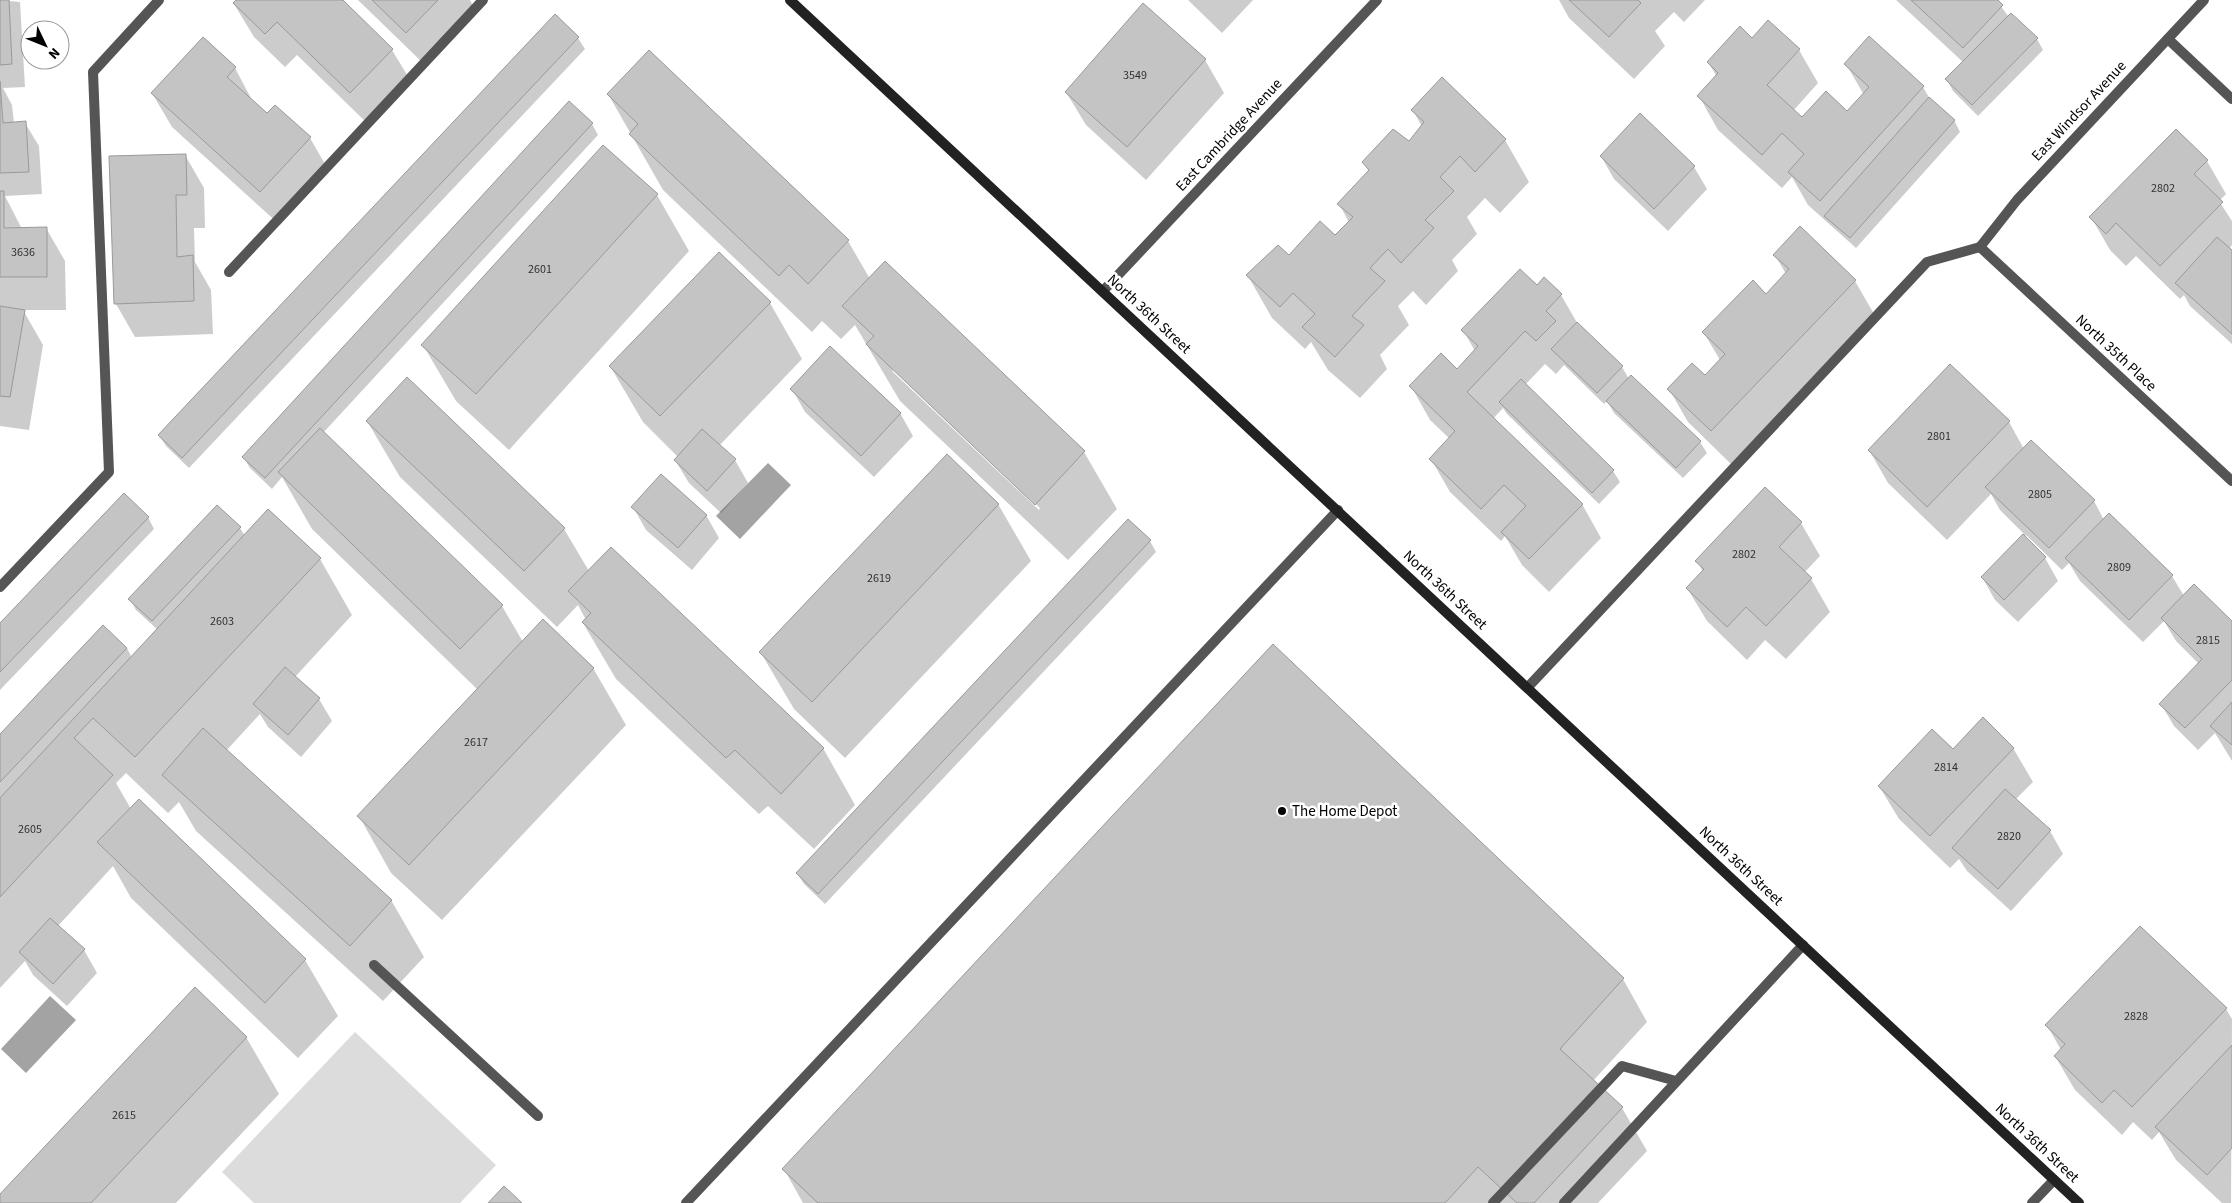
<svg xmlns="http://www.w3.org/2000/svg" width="2232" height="1203" viewBox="0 0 2232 1203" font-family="'Source Sans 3',sans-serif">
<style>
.green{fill:#dcdcdc}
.water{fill:#a3a3a3}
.shadow{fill:#0003;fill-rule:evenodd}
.building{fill:#c4c4c4;stroke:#999}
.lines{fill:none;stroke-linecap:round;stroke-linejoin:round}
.lane{stroke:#555;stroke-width:10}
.street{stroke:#555;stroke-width:10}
.secondary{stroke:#222;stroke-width:10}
.poi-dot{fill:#000;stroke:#fff;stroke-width:2}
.labels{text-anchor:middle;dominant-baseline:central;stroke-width:5;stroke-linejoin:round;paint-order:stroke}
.number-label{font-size:12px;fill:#313131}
.street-label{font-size:15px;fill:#000;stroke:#fff}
.poi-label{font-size:15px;fill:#000;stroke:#fff;text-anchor:start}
</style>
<rect width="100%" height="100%" fill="#fff"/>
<path class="green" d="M355,1032L496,1165L460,1203H254L222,1172Z"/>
<path class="water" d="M768,463L791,485L740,539L716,516Z
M50,996L76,1020L26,1073L1,1049Z"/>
<path class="shadow" d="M0,0L20,2L25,87L3,88L12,105L14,123H25L39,146L42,194L5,196L22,229L46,228L65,261L66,310H23L43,345L29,430L0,426Z
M238,0H341L392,50L412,83L370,126L297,55L285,67L254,37L234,4Z
M358,0H470L477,13L426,66Z
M1188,0H1253L1222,33Z
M1559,0H1705L1684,22L1674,12L1655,31L1665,46L1634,79L1569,18Z
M1896,0H1996L2009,17L2037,39L2043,50L1978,116L1953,91L1947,80L1964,63Z
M555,16L578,38L585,49L189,468L166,446L159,435Z
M1753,40L1799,50L1818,83L1793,111L1802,119L1847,113L1864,95L1846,64L1923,87L1931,101L1954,120L1960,132L1856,248L1808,205L1792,177L1782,188L1718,130L1699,96L1717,77L1708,62Z
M1205,60L1224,93L1146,180L1086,125L1066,92Z
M235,68L253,102L267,115L310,138L329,171L280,225L172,127L152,93Z
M608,94L848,241L870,279L885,263L1084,452L1117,509L1068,560L900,401L855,325L841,339L822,321L812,332L663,190ZM891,366L1040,508L1039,510L893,372Z
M1413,110L1505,140L1529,182L1500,213L1485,198L1467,217L1477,234L1452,260L1458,271L1426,305L1413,291L1398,306L1409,325L1380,355L1387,369L1360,398L1328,370L1311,342L1305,349L1272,318L1248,276L1335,237L1349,222L1339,204L1369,172L1363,162L1409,143L1422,127Z
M592,124L598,135L323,433L502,606L523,642L593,668L626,725L442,920L391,873L359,816L478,690L312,529L282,477L272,489L250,468L243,457Z
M185,155L204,188L205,228H194L195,262L211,290L213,334L135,337L116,304Z
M1601,156L1694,167L1707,189L1668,231L1614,179Z
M2207,161L2226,194L2219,201L2232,221V245L2229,249L2232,252V344L2190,306L2184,295L2180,299L2136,256L2126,266L2110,250L2091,217Z
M657,195L689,251L509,450L456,401L423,345Z
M1775,255L1855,281L1874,314L1731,464L1688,422L1669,389L1705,377L1720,360L1704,333L1766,296L1786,274Z
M1537,287L1561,295L1579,326L1622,367L1629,379L1631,377L1700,442L1707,453L1683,478L1614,413L1607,401L1604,404L1564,365L1556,374L1545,364L1525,385L1613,471L1620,482L1599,504L1507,414L1503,408L1493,419L1582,504L1601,538L1549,592L1522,565L1505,536L1501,541L1450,492L1431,459L1450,439L1430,420L1411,386L1457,371L1475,351L1463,330Z
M770,303L802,359L719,446L735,460L748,483L721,513L689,483L675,460L678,457L643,422L610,366Z
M1950,366L2009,422L2024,449L2094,501L2104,520L2109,514L2172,576L2184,596L2232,623V761L2215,733L2198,750L2174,726L2161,704L2199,664L2176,641L2164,621L2143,642L2080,581L2069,563L2062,570L2026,535L2024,537L2045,558L2058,581L2018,622L1995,600L1982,577L2024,534L2000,510L1991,494L1947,540L1888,483L1869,450Z
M407,379L564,529L589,571L823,748L855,805L814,849L768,806L759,814L616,679L583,623L586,620L578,605L557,627L400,477L367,421Z
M792,389L900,413L913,436L874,477L805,412Z
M998,504L1031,561L845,758L794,709L761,653Z
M633,507L706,515L719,538L692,570L646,530Z
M148,517L154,529L0,690V625Z
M1128,520L1150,541L1156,552L825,904L804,884L797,873Z
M1801,523L1820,556L1804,573L1811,579L1830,612L1786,659L1765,640L1747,660L1707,621L1687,588L1703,572L1697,561Z
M240,528L245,536L320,559L352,615L295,677L319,699L332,721L301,757L268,727L260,714L226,751L391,900L424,957L383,1001L196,831L179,802L168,813L126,773L116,783L131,809L139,800L305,960L338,1016L298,1058L131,898L113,866L58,926L84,950L97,973L67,1006L33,975L25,961L0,988V736L127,648L132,658L158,630L136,610L130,599Z
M1273,645L1623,979L1647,1022L1593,1081L1622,1108L1647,1151L1598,1203H803L784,1169Z
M2013,748L2033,782L2015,800L2050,831L2063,854L2011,911L1967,871L1959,859L1950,868L1899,819L1879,786L1953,750Z
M2226,1009L2232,1019L2231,1203H2222L2176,1160L2159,1132L2152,1140L2133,1122L2122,1135L2075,1090L2055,1056L2061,1050L2047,1025Z
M246,1037L279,1094L176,1203H0V1196Z"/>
<path class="building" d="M0,0H9L12,64L0,65Z
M236,0H343L393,49L350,93L277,22L265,34L233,3Z
M372,0H438L406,33Z
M1569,0H1638L1641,3L1609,37Z
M1911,0H1998L2003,5L1963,48Z
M1143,3L1206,59L1127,147L1065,92Z
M2011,13L2038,38L1972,105L1945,79Z
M555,14L579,37L182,458L158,435Z
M1768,20L1800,49L1767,85L1802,117L1826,91L1847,111L1869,87L1844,64L1869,36L1924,86L1820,201L1788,172L1804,154L1782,133L1762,155L1697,96L1718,73L1707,62L1740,26L1752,38Z
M203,37L236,67L227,77L267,113L275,105L311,137L260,192L151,93Z
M649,50L849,240L808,284L789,265L779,276L629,134L638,124L607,94Z
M1442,77L1506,139L1475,172L1460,156L1440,177L1454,191L1425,220L1434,228L1401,263L1388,249L1370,268L1385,281L1352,316L1364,325L1335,357L1302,327L1315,314L1293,293L1280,307L1246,275L1278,245L1289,255L1320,221L1335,235L1353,217L1337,204L1369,170L1362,162L1393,129L1409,141L1424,122L1411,110Z
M0,81L3,123L26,121L29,172L0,173Z
M1929,97L1955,120L1850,238L1824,216Z
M569,101L593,123L265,478L242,457Z
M1640,113L1695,166L1654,209L1600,156Z
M2176,129L2208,160L2194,174L2223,202L2160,266L2116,223L2106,234L2089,217Z
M603,145L658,194L476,394L421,345Z
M186,154L187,195H176L177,257L193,255L194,301L114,304L109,156Z
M0,191H4V228L47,227V277H0Z
M1800,226L1856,280L1711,431L1667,389L1692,363L1705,375L1725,354L1702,332L1753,280L1766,294L1789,269L1773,255Z
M2217,237L2232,250V334L2175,283Z
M719,252L771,302L660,416L609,366Z
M885,261L1085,451L1035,505L866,344L874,336L842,306Z
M1520,269L1537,285L1544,277L1562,294L1546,311L1556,321L1536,341L1525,331L1467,392L1583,504L1529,559L1501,532L1526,506L1504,485L1481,509L1429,459L1455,431L1409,386L1441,353L1457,369L1478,346L1461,330Z
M0,306L25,310L10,397L0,396Z
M1577,322L1623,366L1597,393L1551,349Z
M830,346L901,413L861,456L790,389Z
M1950,364L2010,421L1927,507L1868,450Z
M1631,375L1701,441L1676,468L1606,401Z
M407,377L565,528L524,571L366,421Z
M1521,379L1614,470L1592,493L1499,402Z
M320,428L503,605L460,649L278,472Z
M702,429L736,459L707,491L674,460Z
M2031,440L2095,500L2049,548L1985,487Z
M947,454L999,504L812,702L759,652Z
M661,474L707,515L678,548L631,507Z
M1765,487L1802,522L1779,547L1812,578L1766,626L1746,607L1727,627L1686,588L1704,569L1695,561Z
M124,493L149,517L0,672V623Z
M217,505L241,527L152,621L128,599Z
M268,509L321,558L135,757L93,718L74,738L113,775L0,897V798Z
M2109,513L2173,575L2129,620L2065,558Z
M1128,519L1151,540L818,894L796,873Z
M2023,534L2046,557L2004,600L1981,577Z
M611,547L824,748L781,794L735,750L726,758L582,622L591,613L568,591Z
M2194,584L2232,621V680L2185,728L2159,704L2202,659L2161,618Z
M543,619L594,668L409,865L357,816Z
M103,625L127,648L0,782V734Z
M1273,644L1624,978L1560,1049L1623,1107L1534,1203H1517L1478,1167L1445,1203H818L782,1169Z
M285,667L320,698L288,735L253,704Z
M2232,702V745L2210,726Z
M1983,717L2014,748L1930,836L1878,786L1932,729L1953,749Z
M203,728L392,900L350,946L162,775Z
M2005,789L2051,830L1998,889L1952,848Z
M139,799L306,959L265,1003L97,842Z
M50,918L85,949L53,984L19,952Z
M2140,926L2227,1008L2132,1107L2114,1090L2102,1103L2054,1056L2065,1044L2045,1025Z
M195,987L247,1037L91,1203H0V1194Z
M2232,1045V1148L2207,1175L2155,1127Z
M504,1186L522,1203H488Z"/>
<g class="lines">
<path class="lane" d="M2168,39L2232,99
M229,272L483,0
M0,587L109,472L93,72L159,0
M1528,687L1927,262L1980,247
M374,965L538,1116
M686,1203L1338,510
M1493,1203L1622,1066L1676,1081
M1564,1203L1803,945
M2032,1203L2054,1180"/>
<path class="street" d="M2204,0L2017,200L1980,247L2232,481
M1103,291L1377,0"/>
<path class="secondary" d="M790,0L2079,1203"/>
</g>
<circle class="poi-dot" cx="1282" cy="811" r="5"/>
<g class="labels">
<g class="number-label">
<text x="1135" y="75">3549</text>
<text x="2163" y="188">2802</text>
<text x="23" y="252">3636</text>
<text x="540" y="269">2601</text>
<text x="1939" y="436">2801</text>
<text x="2040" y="494">2805</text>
<text x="1744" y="554">2802</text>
<text x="2119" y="567">2809</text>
<text x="879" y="578">2619</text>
<text x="222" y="621">2603</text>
<text x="2208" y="640">2815</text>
<text x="476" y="742">2617</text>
<text x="1946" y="767">2814</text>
<text x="30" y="829">2605</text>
<text x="2009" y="836">2820</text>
<text x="2136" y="1016">2828</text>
<text x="124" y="1115">2615</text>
</g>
<g class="street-label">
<text transform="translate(2079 111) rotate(-47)">East Windsor Avenue</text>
<text transform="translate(1229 135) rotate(-47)">East Cambridge Avenue</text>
<text transform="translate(1149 314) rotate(43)">North 36th Street</text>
<text transform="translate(2116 353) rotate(43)">North 35th Place</text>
<text transform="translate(1445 590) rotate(43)">North 36th Street</text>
<text transform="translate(1741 866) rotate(43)">North 36th Street</text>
<text transform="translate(2037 1143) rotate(43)">North 36th Street</text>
</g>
<g class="poi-label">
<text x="1292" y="811">The Home Depot</text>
</g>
</g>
<g transform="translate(45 45) rotate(133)"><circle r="24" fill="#ffffff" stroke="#999999"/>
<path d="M0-4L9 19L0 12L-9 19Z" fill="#000000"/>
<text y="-8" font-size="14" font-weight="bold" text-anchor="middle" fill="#000000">N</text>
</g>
</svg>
